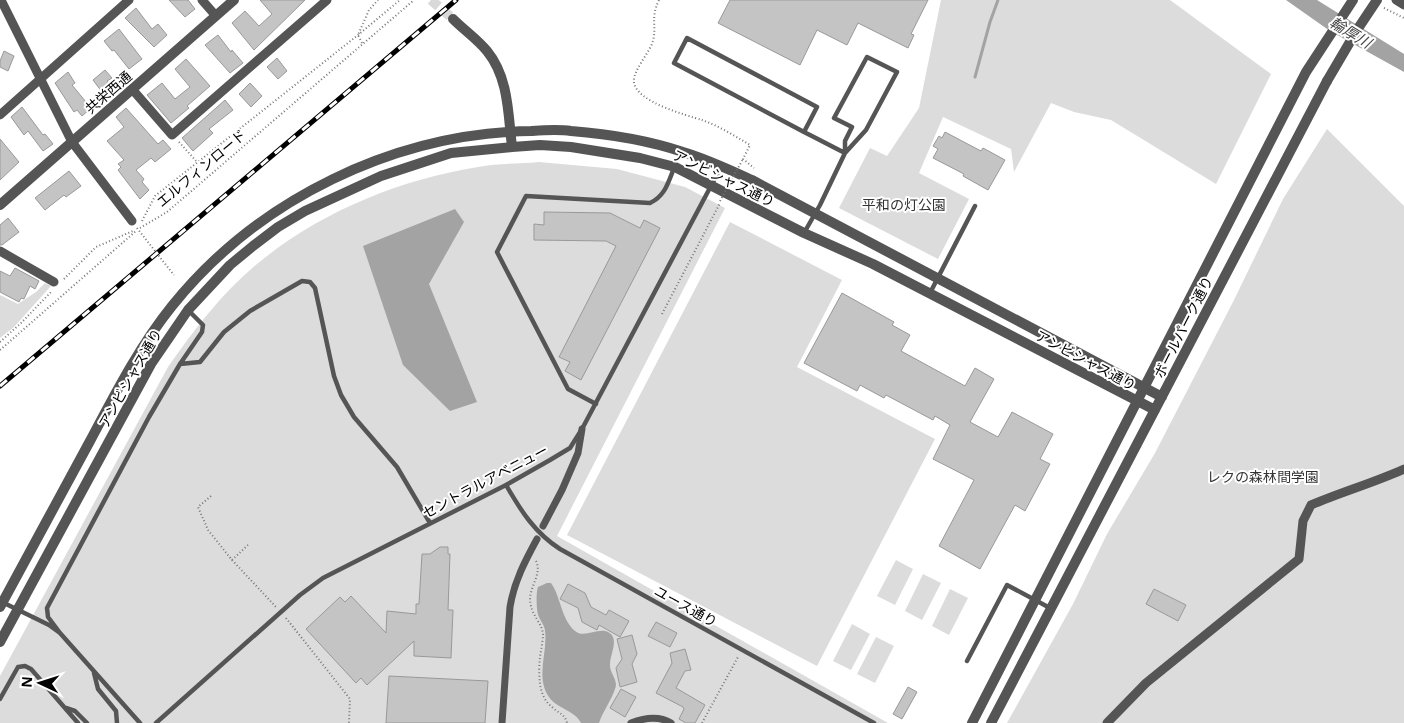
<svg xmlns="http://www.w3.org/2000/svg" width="1404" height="723" viewBox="0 0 1404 723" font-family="'Open Sans','Noto Sans JP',sans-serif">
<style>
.green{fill:#dcdcdc}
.water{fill:#a3a3a3}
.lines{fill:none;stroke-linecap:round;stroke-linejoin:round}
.stream{stroke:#a3a3a3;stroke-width:3}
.building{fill:#c4c4c4;stroke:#999}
.tertiary-tunnel{stroke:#d9d9d9;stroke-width:10;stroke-dasharray:10 5;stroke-linecap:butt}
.path{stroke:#777;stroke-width:2;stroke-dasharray:1 2.5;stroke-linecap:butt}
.service{stroke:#555;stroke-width:4.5}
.pedestrian{stroke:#555;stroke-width:7}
.minor{stroke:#555;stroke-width:9}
.tertiary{stroke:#555;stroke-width:10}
.rail-casing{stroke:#000;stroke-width:5}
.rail{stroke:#fff;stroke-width:3;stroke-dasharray:9;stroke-linecap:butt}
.path-bridge{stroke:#777;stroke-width:2;stroke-dasharray:1 2.5;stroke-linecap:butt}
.tertiary-bridge{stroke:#555;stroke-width:10}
.labels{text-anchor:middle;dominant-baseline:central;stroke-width:4;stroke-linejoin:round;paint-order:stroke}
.street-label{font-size:14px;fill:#000;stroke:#fff}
.park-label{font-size:14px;fill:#333;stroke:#fff}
.water-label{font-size:15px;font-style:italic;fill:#444;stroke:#fff}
</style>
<rect width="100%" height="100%" fill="#fff"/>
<path class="green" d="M941,0H1170L1271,74L1216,184L1111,120L1074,112L1051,103L1014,172L1011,149L943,117L919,173L969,199L938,259L839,208L870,148L887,156L919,108Z
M1327,129L1404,206V723H1007L1073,604L1107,534L1155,453L1233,302L1283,199Z
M539,162L617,169L685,187L725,208L557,536L888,723H0V676L168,367C194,330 222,293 257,264C320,212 398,180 478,167C498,163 519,164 539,162Z
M730,222L842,280L797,367L935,439L817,666L567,535Z
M45,283L51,286L14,327L0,338V295L18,304L36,292Z
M896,560L913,569L895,605L877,596Z
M923,574L941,583L922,620L905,611Z
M950,589L968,598L949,635L932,626Z
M852,624L870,634L851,670L833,661Z
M876,637L894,646L875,683L857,674Z"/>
<path class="water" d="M1286,0H1317L1404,54V72L1330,31Z
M455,209L464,222L429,284L477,402L450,411L403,365L363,246Z
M547,583H551C561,597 561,619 575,631C584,639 598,627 608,632C620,638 610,654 610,664C609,673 619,680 615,689C611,701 603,711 599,723H581C575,710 557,709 549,697C535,677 548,652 545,631C545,626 541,622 539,617C536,612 536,592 538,587Z"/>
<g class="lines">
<path class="stream" d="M975,77L990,22L998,0"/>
</g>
<path class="building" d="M169,0H188L195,9L185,17Z
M260,0H305L254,50L232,23L245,11L259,26L272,14Z
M730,0H928L911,34L914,35L908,48L858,23L847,45L817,30L800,65L718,23Z
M136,8L152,29L158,24L167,35L154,47L125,18Z
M119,29L142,59L129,69L114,50L112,51L104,41Z
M218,35L231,52L232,50L243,63L230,73L205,45Z
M4,51L14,56L8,71L0,67V61Z
M277,58L287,71L278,79L267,67Z
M186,59L210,86L187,106L189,108L171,123L147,95L162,83L175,99L190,87L175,69Z
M105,70L112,78L107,81L110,85L102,92L93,80Z
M68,72L75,83L72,85L91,108L82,116L77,110L74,112L55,83Z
M250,83L262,96L251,107L239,94Z
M225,100L233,110L209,129L213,133L193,151L182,138Z
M22,107L43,135L45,134L53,144L43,151L28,131L24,135L11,117Z
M126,108L158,144L163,140L171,149L155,162L151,158L136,170L144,179L142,182L149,190L140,199L118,170L121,167L118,164L124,160L107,141L124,127L116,117Z
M945,132L981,151L983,148L1005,160L988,190L963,176L964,174L933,158L938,149L933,146L939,136L942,138Z
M0,139L19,162L0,180Z
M69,171L81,186L66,197L64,195L45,210L35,198Z
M544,212L610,213L640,228L644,220L660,228L581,380L565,371L570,362L559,357L616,246L606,241L534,240V224L544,225Z
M8,218L19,232L2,245H0V225Z
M15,268L39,281L35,289L30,286L24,299L21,298L19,302L0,292V271L10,276Z
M842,293L894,322L892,325L910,335L901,351L965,386L975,368L994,379L970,422L998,437L1012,412L1053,434L1040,459L1050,464L1025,511L1015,505L980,569L939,546L974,480L933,459L950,425L935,416L933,420L886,395L884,398L860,385L857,391L804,363Z
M440,547H448V554H450L448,610H453L451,658L414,656V641L367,685L361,678L356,683L306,629L340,597L345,602L351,596L386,633L387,611L416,614V604H419L422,554H430Z
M568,584L585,593L591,607L606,615L609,610L629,621L620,637L599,625L597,630L582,622L578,608L560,599Z
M1154,589L1186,605L1178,621L1146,604Z
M656,622L677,633L670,647L648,636Z
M632,635L637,654L632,664L637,682L620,687L616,668L622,659L617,639Z
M685,649L691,670L685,671L676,688L705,705L695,723H686L679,719L684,709L683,707L656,693L672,663L670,653Z
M389,676L488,681L485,723H386Z
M908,687L917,692L902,719L893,714Z
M621,689L636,697L625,717L610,708Z"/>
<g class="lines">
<path class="tertiary-tunnel" d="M431,0L453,19"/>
<path class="path" d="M659,0C650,19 657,25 653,41C649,54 633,70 634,82C636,102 686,115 702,120C719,126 735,136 750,145L743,159L754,168
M1384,8L1404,18
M362,43L358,35L369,10L378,0
M179,142L197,162
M142,221L155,196L358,35L400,0
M137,228L174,275
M140,228L167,212L414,0
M64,279L96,247L133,231
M662,314L720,203
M0,342L21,323L52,291
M0,350L136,231
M211,496L198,507L208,530L232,560L276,607
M232,560L248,545
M536,561C542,573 531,585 530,598C530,615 542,622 543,634C543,641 541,649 540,657C539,665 539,675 540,684C541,692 545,702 552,707C558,713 565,714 567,723
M286,618L350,699L349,723
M702,723L738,657"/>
<path class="service" d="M804,132L817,107L687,38L674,63L804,132C818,139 831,146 845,153
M804,233L820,205L845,153L866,130L897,72L867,57L834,118L852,127L845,141V153
M930,293L975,206
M180,364L200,362L224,332L250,311L302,281L310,282L315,288L334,376L341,395L354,417L397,467L430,523
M596,404L568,389L497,252L526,196L650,203C665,196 668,183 674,168
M506,485C521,511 535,533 560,549L874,723
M4,603L49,625L60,633
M967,661L1007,585L1050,608
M94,673L98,689L116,711L117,723
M0,699L18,667L25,666L31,669L78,723
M66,708L75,711L87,723
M140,723L60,633L48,617L47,608L149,417L180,364L202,332L203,325L189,311
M156,723L300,595L323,578L506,485L550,460L570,448L582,429L721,167"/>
<path class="pedestrian" d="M543,526L562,490L578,453L582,429
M502,723L510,607C514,582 525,561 537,539
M631,723C644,718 658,715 671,723"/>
<path class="minor" d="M1,0L72,142L132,221
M202,0L216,16
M1396,0L1404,5
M132,89L172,135L327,0
M0,115L129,0
M0,251L54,282
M1107,723L1146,683L1299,559L1303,521L1311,505C1341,492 1373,483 1404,469"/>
<path class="tertiary" d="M453,19C464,30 477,39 487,51C509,78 508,114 512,147
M0,205L234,0
M0,607C30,552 60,496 90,441C115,394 139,347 172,306C258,199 395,133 531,131C545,130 558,129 571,131C609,134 647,140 683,152C707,159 730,170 752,180L1162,397
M0,642L151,364L188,310L230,265L253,246L278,227L305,211L381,176L451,153L512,147L540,145L571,147L640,158L675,167L804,233L873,264L1155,410
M972,723L1306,72L1353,0
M991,723L1327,81"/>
<g class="rail-casing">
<path id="rail" d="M0,386L456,0"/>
</g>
<use href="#rail" class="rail"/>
<path class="path-bridge" d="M720,201L743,159"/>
<path class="tertiary-bridge" d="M1327,81L1357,30L1377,0"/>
</g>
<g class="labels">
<g class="street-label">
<text transform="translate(108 92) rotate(-41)">共栄西通</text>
<text transform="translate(201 168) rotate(-40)">エルフィンロード</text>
<text transform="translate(724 178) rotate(26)">アンビシャス通り</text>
<text transform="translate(1183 327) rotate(-63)">ボールパーク通り</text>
<text transform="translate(1086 360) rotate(28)">アンビシャス通り</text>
<text transform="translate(130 378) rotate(-60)">アンビシャス通り</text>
<text transform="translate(485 481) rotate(-28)">セントラルアベニュー</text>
<text transform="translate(686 606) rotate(29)">ユース通り</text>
</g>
<g class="park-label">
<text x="904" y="204">平和の灯公園</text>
<text x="1263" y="476">レクの森林間学園</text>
</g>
<g class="water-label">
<text transform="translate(1351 32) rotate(31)">輪厚川</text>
</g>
</g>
<g transform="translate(40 683) rotate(274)" stroke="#ffffff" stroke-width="4" paint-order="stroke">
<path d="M0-4L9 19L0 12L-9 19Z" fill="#000000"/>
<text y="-8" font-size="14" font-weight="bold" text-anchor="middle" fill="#000000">N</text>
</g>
</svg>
